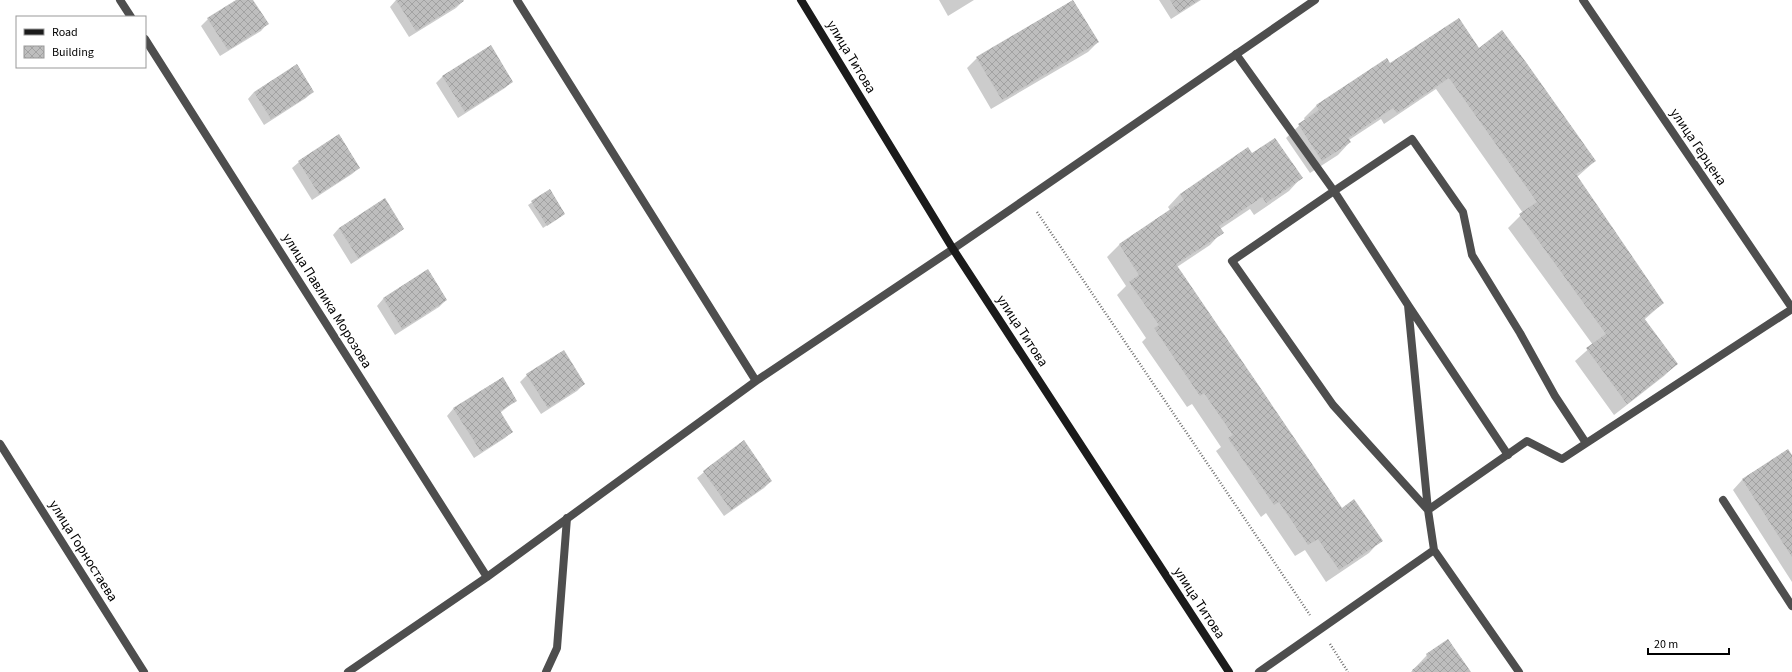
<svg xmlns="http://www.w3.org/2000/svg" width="1792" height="672" viewBox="0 0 1792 672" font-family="'Source Sans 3',sans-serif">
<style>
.shadow{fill:#0003}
.building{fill:url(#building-cross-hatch)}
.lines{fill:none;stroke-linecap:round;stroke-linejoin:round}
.path{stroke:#707070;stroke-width:2.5;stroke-dasharray:1 2;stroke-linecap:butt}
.lane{stroke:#4e4e4e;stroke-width:8}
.street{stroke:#4e4e4e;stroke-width:8}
.secondary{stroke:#1b1b1b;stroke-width:8}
.labels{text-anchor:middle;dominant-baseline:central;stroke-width:4;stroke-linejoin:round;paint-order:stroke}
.street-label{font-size:14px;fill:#000;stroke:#fff}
</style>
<defs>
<pattern id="building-cross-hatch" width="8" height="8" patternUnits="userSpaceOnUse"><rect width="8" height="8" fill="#bebebe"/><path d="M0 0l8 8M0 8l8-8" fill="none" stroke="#a2a2a2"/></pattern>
</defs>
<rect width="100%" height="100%" fill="#fff"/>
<path class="shadow" d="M238,0H252L267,24L261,31L220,56L201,26L208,19Z
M396,0H462L463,1L456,8L409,37L390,7Z
M939,0H974L948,16Z
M1159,0H1201L1171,19Z
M1098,42L1088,52L991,109L967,68L977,58Z
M1479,49L1595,161L1577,177L1663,303L1644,320L1676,364L1664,376L1614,415L1575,361L1593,345L1508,228L1523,213L1436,89L1384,124L1381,119L1349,140L1350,142L1338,155L1310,173L1286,138L1305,120L1304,118L1316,106L1387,59L1390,64Z
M443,76L512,81L505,88L458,118L436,83Z
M313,91L306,98L264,125L248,99L254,92Z
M1251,155L1301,178L1289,191L1254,215L1250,209L1220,229L1222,232L1210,245L1177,267L1342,509L1381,540L1369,553L1326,582L1305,550L1295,556L1266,513L1261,517L1216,451L1221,447L1192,404L1187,407L1142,342L1146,338L1117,295L1126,286L1107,257L1119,245L1170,210L1168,207L1180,194Z
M299,162L359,168L352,174L312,200L292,168Z
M549,191L564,214L543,228L528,205Z
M339,228L403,229L396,235L351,264L333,235Z
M428,271L446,300L439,307L395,335L377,306L383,299Z
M527,375L584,384L577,391L541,414L520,382Z
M502,378L516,400L500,413L512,432L505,438L474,458L447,416L453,409Z
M1788,450L1792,457V582L1733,490L1742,480Z
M704,472L771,481L764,488L724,516L697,478Z
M1427,655L1470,672H1411Z"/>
<path class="building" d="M236,0H253L269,24L228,50L207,18Z
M396,0H463L464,1L416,31Z
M1073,0L1099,42L1002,100L976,57Z
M1170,0H1199L1178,13Z
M1459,18L1479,48L1502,30L1528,65L1596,161L1576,174L1664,303L1644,318L1678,364L1627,404L1586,348L1606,334L1519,214L1537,202L1449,78L1397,113L1393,108L1348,138L1351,142L1322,161L1298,124L1319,110L1316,105L1387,58L1390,63Z
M491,45L513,82L465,112L442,76Z
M297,64L314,92L271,119L254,92Z
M339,134L360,168L319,194L298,161Z
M1275,138L1303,178L1266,203L1262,197L1219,226L1224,233L1176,264L1342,508L1354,499L1383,541L1339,570L1318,539L1308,545L1279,502L1274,505L1228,438L1233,435L1204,393L1200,396L1154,328L1159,325L1129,282L1139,275L1119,244L1184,200L1180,194L1248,147L1252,153Z
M550,189L565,214L547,226L531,201Z
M385,198L404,229L358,258L339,228Z
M428,269L447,300L402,329L383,298Z
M564,350L585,384L548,408L526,374Z
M503,377L517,401L500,411L513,432L481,452L453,408Z
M744,440L772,481L731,510L703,471Z
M1788,449L1792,455V557L1742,479Z
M1448,639L1471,672H1413L1412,670L1428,658L1426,654Z"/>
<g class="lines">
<path class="path" d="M1037,212L1310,615
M1330,644L1348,672"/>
<path class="lane" d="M1236,54L1334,191L1232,261L1333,405L1428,510L1527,441L1562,459L1792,309
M1408,305L1508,455
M1723,500L1792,606
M546,672L557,648L567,518
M1259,672L1434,550
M1519,672L1434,550L1428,510L1408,305L1334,191L1412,139L1463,212L1472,255L1520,333L1555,396L1586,443"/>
<path class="street" d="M120,0L131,17
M517,0L756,381
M1583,0L1792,308
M145,39L487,577
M0,444L144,672
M348,672L487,577L756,381L953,249L1315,0"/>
<path class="secondary" d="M801,0L953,249L1229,672"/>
</g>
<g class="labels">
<g class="street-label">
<text transform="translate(851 57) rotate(59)">улица Титова</text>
<text transform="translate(1698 147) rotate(56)">улица Герцена</text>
<text transform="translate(327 301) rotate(58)">улица Павлика Морозова</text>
<text transform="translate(1022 331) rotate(57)">улица Титова</text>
<text transform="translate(83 551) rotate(58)">улица Горностаева</text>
<text transform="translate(1199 603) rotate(57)">улица Титова</text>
</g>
</g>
<rect x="16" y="16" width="130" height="52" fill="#ffffff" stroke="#999999"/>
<rect x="24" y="29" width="20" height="6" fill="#1b1b1b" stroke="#999999"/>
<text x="52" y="36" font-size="12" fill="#000000">Road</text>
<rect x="24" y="46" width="20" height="12" fill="url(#building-cross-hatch)" stroke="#999999"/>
<text x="52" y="56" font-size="12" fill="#000000">Building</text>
<path d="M1648 648v6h81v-6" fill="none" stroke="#000000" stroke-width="2"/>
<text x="1654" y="648" font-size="12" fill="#000000" stroke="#ffffff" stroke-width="3" paint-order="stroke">20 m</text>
</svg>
